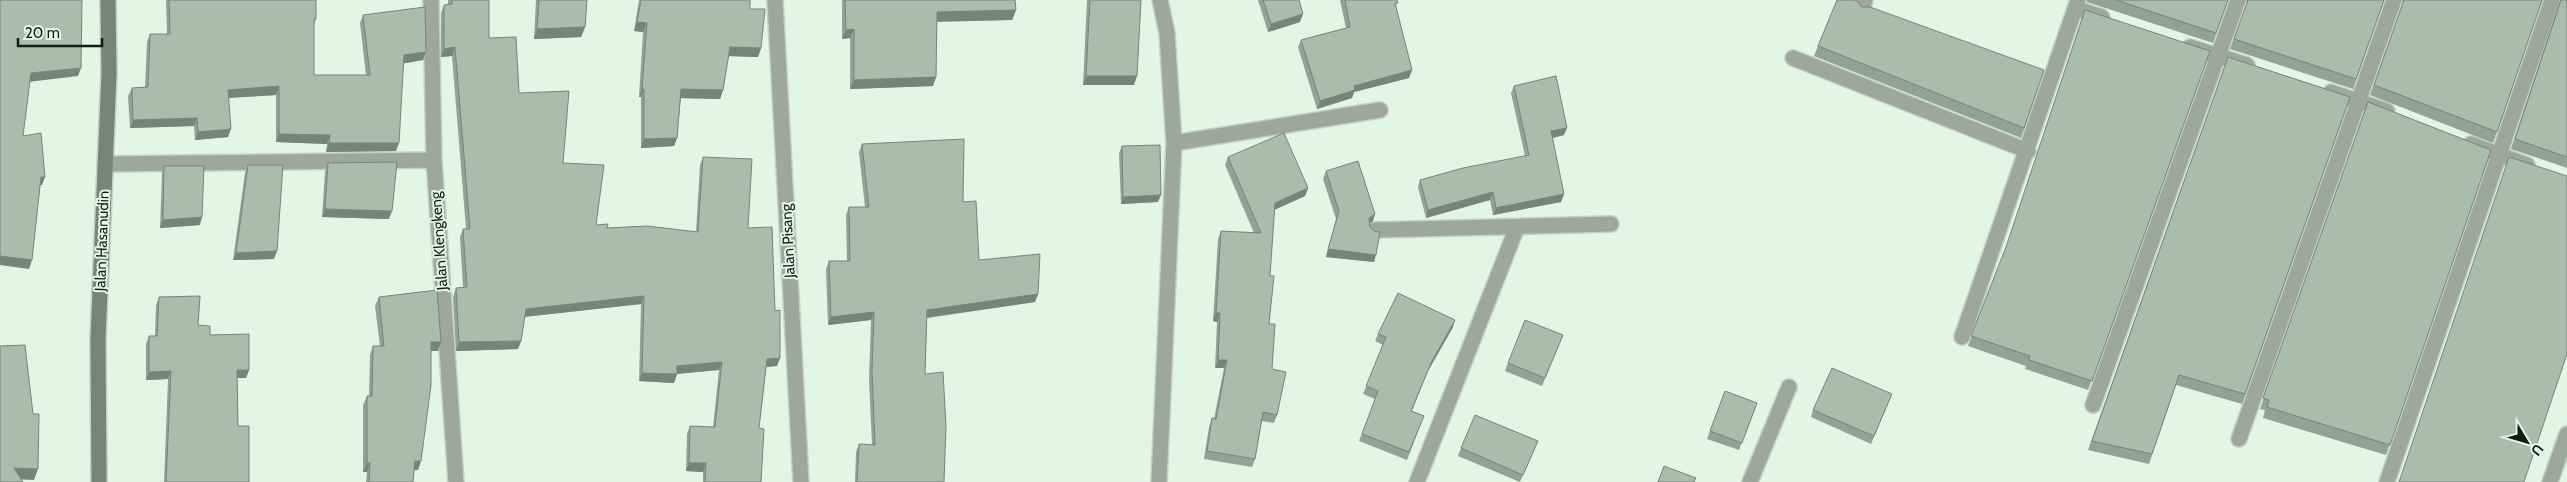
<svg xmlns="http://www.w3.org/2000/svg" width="2567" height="482" viewBox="0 0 2567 482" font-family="Cabin,sans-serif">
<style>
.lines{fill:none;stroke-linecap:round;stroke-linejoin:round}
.minor-casing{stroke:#c2d2c6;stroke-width:18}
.secondary-casing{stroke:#c2d2c6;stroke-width:18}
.minor{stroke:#9fa6a0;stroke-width:15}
.secondary{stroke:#78837a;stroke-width:15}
.wall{fill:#92a296}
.shaded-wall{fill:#77847a}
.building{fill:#aabcae;stroke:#77847a}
.labels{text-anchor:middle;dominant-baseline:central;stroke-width:4;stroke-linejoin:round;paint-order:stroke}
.street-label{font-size:15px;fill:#151c17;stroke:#e3f5e7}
</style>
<rect width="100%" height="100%" fill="#e3f5e7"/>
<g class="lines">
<g class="minor-casing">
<path id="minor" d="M431,0L434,160L456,482
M775,0L801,482
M2075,8L2102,17
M1862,9L1865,0
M2190,47L2247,65
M1793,58L2028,151
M2331,92L2387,111
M1174,143L1380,110
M2471,144L2527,165
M105,164L434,160
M1375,230L1611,224
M1962,337L2078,0
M2093,405L2238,0
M2239,439L2394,0
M1159,482L1174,143L1167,33L1160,0
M1417,482L1517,227
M1750,482L1789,387
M2387,482L2552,0
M2550,482L2567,434"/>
</g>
<g class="secondary-casing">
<path id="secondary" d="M99,482L98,339L109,73L108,0"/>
</g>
<use href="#minor" class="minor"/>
<use href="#secondary" class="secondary"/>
</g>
<path class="wall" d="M166,0H316V19L314,25V75H366L360,23L363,15L423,60L403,63L396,151L326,152L327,144L276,142V95L228,98V137L195,140L194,126L130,128L128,96L132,88L145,87L147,42L150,34H167Z
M448,0H489V38L519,93L563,163L596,225L607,228L696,232L700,165L703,157L748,228L775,311L780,358L777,366L766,367L759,428L761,482H703V472L686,471L687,434L690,426L713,427L719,370L677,374L674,383L639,381L641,304L524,317L521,341L518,349L456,351L453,297L456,288L463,287L460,237L463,229H466L452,56L441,57V13L444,5L448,4Z
M536,0H587L585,27L581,37L534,39Z
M639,0H750V9L761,48L758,57L729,56L723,90L720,99L681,98L677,138L674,146L641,148V97H639L643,32L634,31Z
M842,0H1015L1016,10L1012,20L937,21L936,77L933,86L850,89V38L842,39Z
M1087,0H1141L1134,85H1083Z
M1258,0H1299L1300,22L1268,32Z
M1340,0H1397L1396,8L1412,70L1409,78L1354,92L1352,98L1317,109L1298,47L1301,40L1346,28Z
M2087,0H2228L2213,43L2087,2Z
M2246,0H2384L2353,89L2230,49L2247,3Z
M2402,0H2542L2493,143L2370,95L2403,3Z
M2560,0H2567V168L2511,149Z
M1862,7L2044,70L2021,138L1814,56L1818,46Z
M2210,51L2088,390L2025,369L2026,366L1968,346L2004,252Z
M2228,57L2350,97L2242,404L2176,385L2149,464L2088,450Z
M1514,86L1564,135L1552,138L1564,194L1561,202L1493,215L1490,200L1426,218L1418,187L1420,180L1525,156L1511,93Z
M2368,102L2491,150L2386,455L2263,418L2265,410L2260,409Z
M862,144L963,202L979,260L1038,294L1035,302L927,318L925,374L944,482H855L856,452L859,444L872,445L869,379L871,320L828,325L826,269L829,261H847L846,215L849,207H865L859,152Z
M1122,146L1158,202L1121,204L1119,153Z
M1228,157L1308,188L1305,196L1274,210L1270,276L1269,324L1272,369L1277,415L1274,423L1262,421L1255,459L1252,467L1204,459L1209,427L1212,418L1214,419L1224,368H1215L1217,322L1213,321L1218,239L1221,231L1254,233L1225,165Z
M328,163L389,219L322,217L325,171Z
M248,165L274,259L233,260L245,173Z
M164,166L200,225L160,228L162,173Z
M1326,171L1373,221L1369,224L1370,227L1374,231V262L1326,257L1336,219L1323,179Z
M159,297L198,325L249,370L246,378H237L238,426L249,482H164L168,379L146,380V344L149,336H155L156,305Z
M379,297L438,351H431L418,470H414L413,482H366L367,472H363V405L367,396H369L370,355L373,346H380L375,306Z
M1453,327L1428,371L1412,411L1424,416L1407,460L1359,441L1375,399L1363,394L1383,345L1375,341L1378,334Z
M1563,335L1542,386L1505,371L1508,363Z
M1725,391L1757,403L1739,450L1707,439Z
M1892,394L1871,444L1811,417L1813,410Z
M1461,448H1535L1520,482L1458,456Z"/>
<path class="shaded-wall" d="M1016,10L1012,20L934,22L937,12Z
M1303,14L1300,22L1268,32L1271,24Z
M637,22L647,23L643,32L634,31Z
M585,27L581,37L534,39L537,29Z
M854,29L850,38L842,39L846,30Z
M455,47L452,56L441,57L444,49Z
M730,47L761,48L758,57L727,56Z
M426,52L423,60L401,64L404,55Z
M81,68L78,76L28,82L31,73Z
M1412,70L1409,78L1354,92L1352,98L1317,109L1320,101L1354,86Z
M1086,76H1137L1134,85H1083Z
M936,77L933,86L850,89L854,80Z
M279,86L276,95L225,98L228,90Z
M642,89H644L641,97H639Z
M681,89L723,90L720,99L678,98Z
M197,118L194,126L130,128L133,120Z
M1567,128L1564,135L1548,139L1551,131Z
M231,129L228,137L195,140L198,132Z
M279,134L330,135L327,144L276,142Z
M677,138L674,146L641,148L644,139Z
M329,143H399L396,151L326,152Z
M41,177H45L42,185H38Z
M1308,188L1305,196L1272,211L1275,203Z
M1493,192L1490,200L1426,218L1428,210Z
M1564,194L1561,202L1493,215L1496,208Z
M1161,195L1158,202L1121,204L1123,197Z
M325,209L392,211L389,219L322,217Z
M1375,214L1373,221L1367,226L1369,218Z
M202,217L200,225L160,228L163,220Z
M1328,249L1376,255L1374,262L1326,257Z
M277,251L274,259L233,260L236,253Z
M0,256L32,260L29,269L0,265Z
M1038,294L1035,302L924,318L927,310Z
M644,296L641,304L523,317L526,309Z
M874,312L871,320L828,325L831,317Z
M1216,313H1220L1217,322L1213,321Z
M1455,320L1453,327L1428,371L1431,363Z
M521,341L518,349L456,351L459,342Z
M431,342H441L438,351H428Z
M780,358L777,366L764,367L767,359Z
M1218,360H1227L1224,368H1215Z
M722,362L719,370L674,374L677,366Z
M237,370H249L246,378H234Z
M171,371L168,379L146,380L149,372Z
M642,373L677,374L674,383L639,381Z
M415,461H421L418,470H411Z
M367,463H370L367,472H363Z
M689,463H706L703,472L686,471Z
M14,468L38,469L34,480L10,479Z"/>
<path class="building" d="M0,0H82L81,68L31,73L23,136L41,133L45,177H41L32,260L0,256Z
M169,0H316V19H314V75H370L363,15L425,7L426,52L404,55L399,143H329L330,135L279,134V86L228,90L231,129L198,132L197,118L133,120L132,88L148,87L150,34H170Z
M452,0H489V38L516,37L519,93L569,91L563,163L604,165L596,225L608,224L607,228L647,226L698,232L703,157L752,159L748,228L772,227L775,311L780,310V358L767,359L759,428L764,429L761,482H705L706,463H689L690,426L715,427L722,362L677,366V374L642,373L644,296L526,309L521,341L459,342L456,288L467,287L463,229H470L455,47L444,49V5L452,4Z
M539,0H587L585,27L537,29Z
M641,0H750V9H765L761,48L730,47L723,90L681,89L677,138L644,139V89H642L647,23L637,22Z
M845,0H1015L1016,10L937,12L936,77L854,80V29L846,30Z
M1090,0H1141L1137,76H1086Z
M1263,0H1299L1303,14L1271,24Z
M1345,0H1397L1398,3H1395L1412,70L1354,86L1355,90L1320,101L1301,40L1350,27Z
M1837,0H1854L1857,1L1862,7H1870L2044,70L2024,128L1818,46Z
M2116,0H2228L2216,33Z
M2248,0H2384L2356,79L2234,39Z
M2404,0H2542L2497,132L2374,85Z
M2561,0H2567V157L2515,139Z
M2085,10L2210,51L2092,381L2029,360L2030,356L1971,336L2006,247Z
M2228,57L2350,97L2245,394L2179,375L2152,454L2092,441Z
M1556,76L1567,128L1551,131L1564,194L1496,208L1493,192L1428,210L1420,180L1463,168L1529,155L1514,86Z
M2368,102L2491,150L2390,445L2267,407L2269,400L2263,398Z
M1284,133L1308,188L1275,203L1270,276H1274L1269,324H1275L1272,369L1286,372L1277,415L1263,412L1255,459L1207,451L1212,418L1216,419L1227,360H1218L1220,313H1216L1221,231L1261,233L1228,157Z
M964,139L963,202L976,201L979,260L1040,254L1038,294L927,310L925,374L943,372L946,426L944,482H857L859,444L875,445L872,371L874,312L831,317L829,261H850L849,207H869L862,144Z
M1160,145L1161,195L1123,197L1122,146Z
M2509,157L2567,176V354L2524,482H2399Z
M1358,161L1375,214L1369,218L1370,227L1374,231L1380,232L1376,255L1328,249L1339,211L1326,171Z
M397,162L392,211L325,209L328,163Z
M248,165H283L277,251L236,253Z
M164,166H204L202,217L163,220Z
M437,290L441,342H431V385L421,461H415L413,482H369L370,463H367V396H372L373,346H384L379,297Z
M1398,293L1455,320L1431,363L1411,411L1424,416L1409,452L1362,434L1378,391L1366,386L1386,337L1378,334Z
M200,296L198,325L210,326V335L249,334V370H237L238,426H249V482H166L171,371L149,372V336H157L159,297Z
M1525,320L1563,335L1545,378L1508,363Z
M25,345L33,414H39L38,469L14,468L23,482H0V346Z
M1832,368L1892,394L1874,436L1813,410Z
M1725,391L1757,403L1742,443L1710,431Z
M1475,415L1538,441L1523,475L1461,448Z
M1664,466L1696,478L1694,482H1658Z"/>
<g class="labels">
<g class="street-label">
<text transform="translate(102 241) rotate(-88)">Jalan Hasanudin</text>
<text transform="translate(439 241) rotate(-94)">Jalan Klengkeng</text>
<text transform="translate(788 241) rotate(-93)">Jalan Pisang</text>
</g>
</g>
<g transform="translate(2527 442) rotate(128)" stroke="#e3f5e7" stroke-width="4" paint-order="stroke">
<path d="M0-4L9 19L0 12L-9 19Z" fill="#151c17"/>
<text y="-8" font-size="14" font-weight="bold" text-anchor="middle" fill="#151c17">U</text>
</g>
<path d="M18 38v8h84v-8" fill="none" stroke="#151c17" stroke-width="2.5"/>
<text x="25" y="38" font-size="15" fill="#151c17" stroke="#e3f5e7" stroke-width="4" paint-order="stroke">20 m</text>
</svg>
